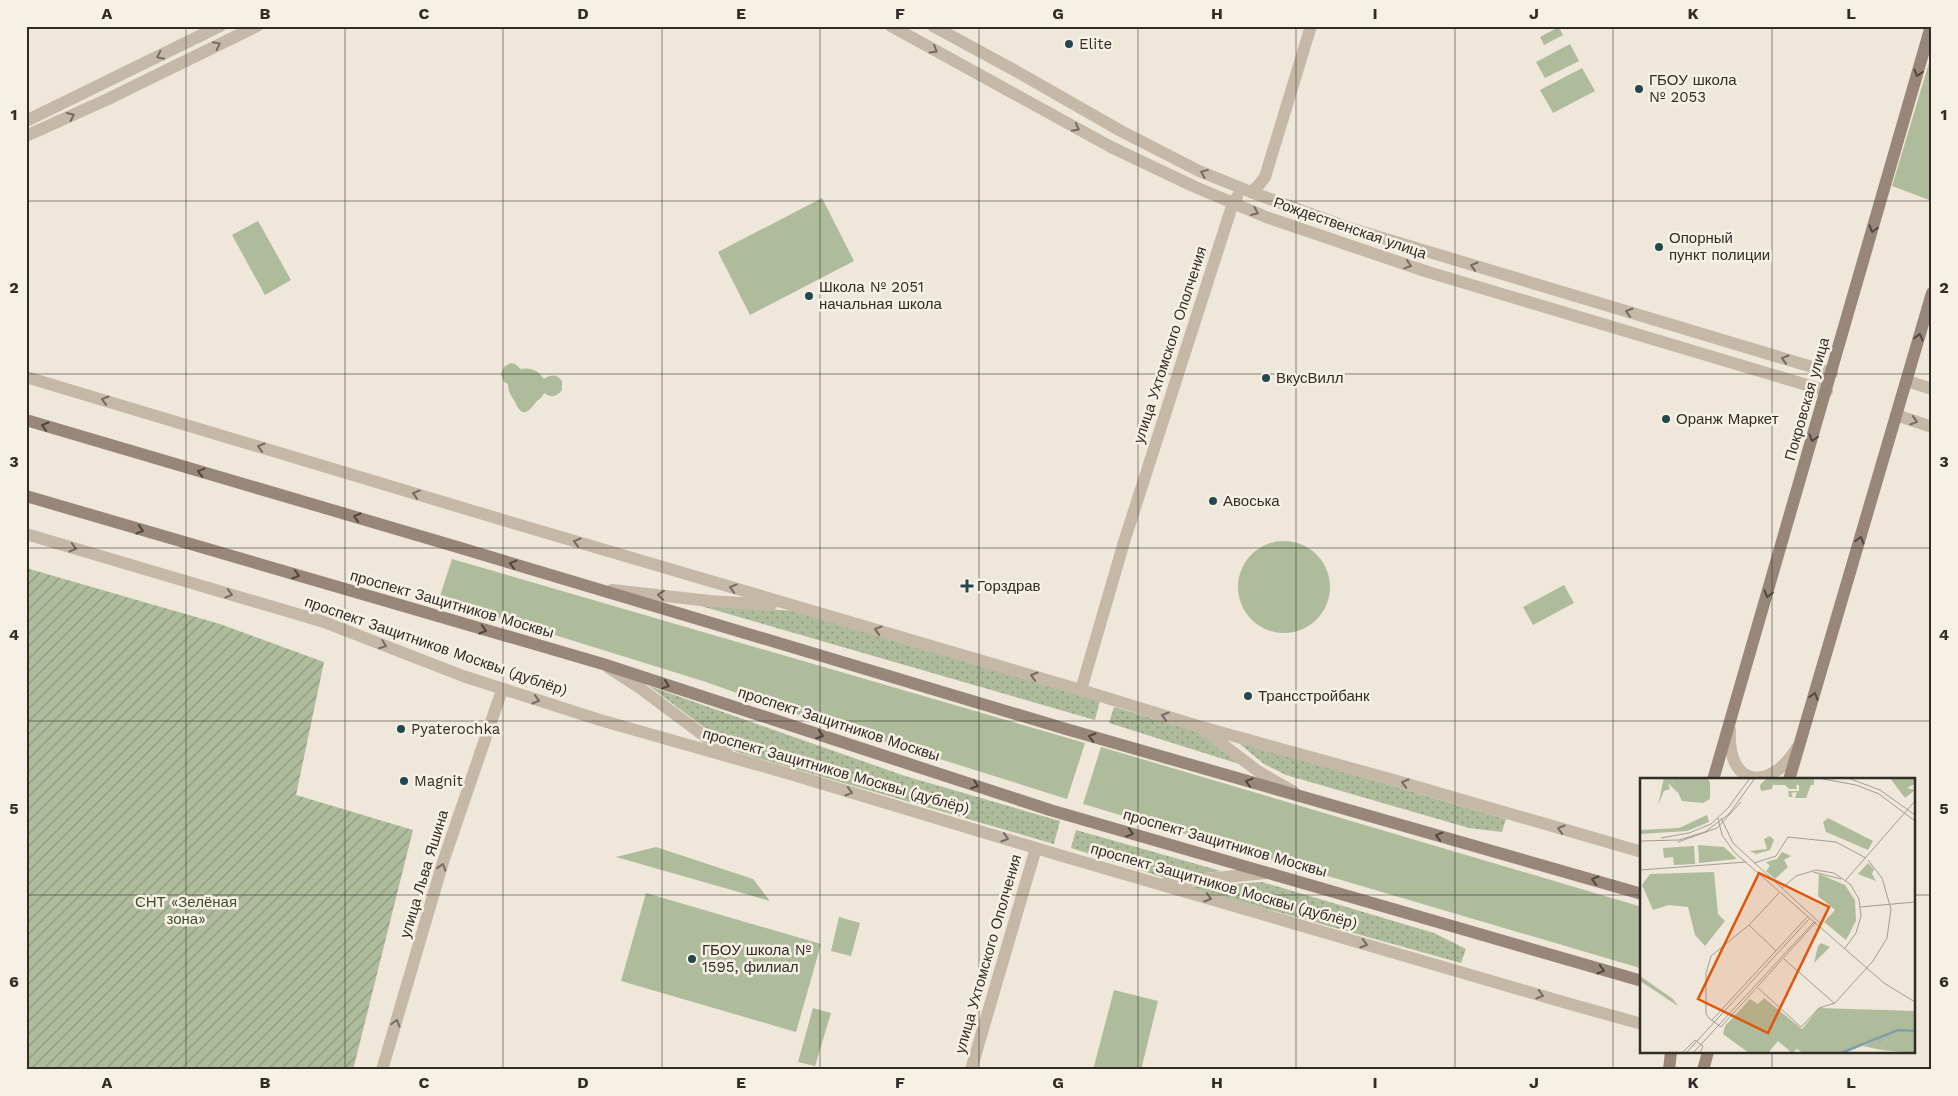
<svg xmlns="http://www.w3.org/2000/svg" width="1958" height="1096" viewBox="0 0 1958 1096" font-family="'Work Sans',sans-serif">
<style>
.grass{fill:url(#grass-dots)}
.park{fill:#aebc9c}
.garden{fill:url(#garden-furrows)}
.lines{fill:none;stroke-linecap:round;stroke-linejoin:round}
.minor{stroke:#c5b8a7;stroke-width:12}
.tertiary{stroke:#c5b8a7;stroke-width:12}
.secondary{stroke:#988779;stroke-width:12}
.oneway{stroke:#746b61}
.oneway2{stroke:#514740}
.grid{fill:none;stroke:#322c27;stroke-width:1;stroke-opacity:0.55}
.poi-dot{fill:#21484f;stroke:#f7f0e5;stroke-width:2}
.labels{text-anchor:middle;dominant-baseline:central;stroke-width:5;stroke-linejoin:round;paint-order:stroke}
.poi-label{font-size:15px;fill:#322c27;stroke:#f7f0e5;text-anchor:start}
.street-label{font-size:15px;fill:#322c27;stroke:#f7f0e5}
.park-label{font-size:15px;fill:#3f4e2d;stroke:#f7f0e5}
.inset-river{fill:none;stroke:#7ca2a8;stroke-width:2.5}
.inset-road{fill:none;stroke:#a39c92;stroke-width:1}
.view{fill:#df570d;fill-opacity:0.15;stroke:#df570d;stroke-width:2.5}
.inset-edge{fill:none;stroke:#322c27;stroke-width:2.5}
.neatline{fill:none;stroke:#322c27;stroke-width:2}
.grid-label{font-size:16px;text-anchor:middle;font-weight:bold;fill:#322c27}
</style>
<defs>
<pattern id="grass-dots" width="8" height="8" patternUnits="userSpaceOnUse" patternTransform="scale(1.25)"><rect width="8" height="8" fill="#aebc9c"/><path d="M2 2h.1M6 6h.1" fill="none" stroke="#8e997f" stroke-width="1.8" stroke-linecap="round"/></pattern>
<pattern id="garden-furrows" width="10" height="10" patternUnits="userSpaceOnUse" patternTransform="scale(1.25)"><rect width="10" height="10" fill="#aebc9c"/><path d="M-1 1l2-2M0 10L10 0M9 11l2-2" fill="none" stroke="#8e997f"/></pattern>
</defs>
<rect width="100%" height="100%" fill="#eee7da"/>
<path class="grass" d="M694,604L796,611L1100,700L1095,720Z
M649,686L905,776L1060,821L1054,844L737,752Z
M1114,707L1199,732L1239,764L1109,723Z
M1235,740L1506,819L1502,832L1469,828L1286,775L1264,764Z
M1076,830L1221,871L1165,878L1071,848Z
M1262,882L1434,933L1466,949L1461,963L1188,887Z"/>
<path class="park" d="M1559,27L1563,35L1544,45L1540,37Z
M1570,44L1579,61L1545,78L1536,62Z
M1932,53V201L1892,186Z
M1582,68L1595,91L1553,113L1540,90Z
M822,198L854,261L750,315L718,252Z
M258,221L291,280L265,295L232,235Z
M511,363L515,364L521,369C531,367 538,370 544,379C551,374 557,374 562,381V390C557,397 551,398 544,393C542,398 539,399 536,402C528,413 522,418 515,402C512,396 508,393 508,384L504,382L501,374L504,367Z
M1238 587a46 46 0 1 1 92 0a46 46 0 1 1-92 0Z
M452,559L1085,743L1067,799L784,710L706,682L439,599Z
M1564,585L1574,603L1533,625L1523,607Z
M1101,747L1642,907L1640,968L1083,804Z
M656,847L753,879L770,901L616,857Z
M646,893L821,944L796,1032L621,981Z
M839,917L860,923L851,956L831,951Z
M1114,990L1158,1001L1141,1070H1093Z
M813,1008L831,1013L815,1066L798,1062Z"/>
<path class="garden" d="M26,568L220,624L324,662L296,795L413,830L353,1070H26Z"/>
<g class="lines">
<path class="minor" d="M1251,192L1258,186L1265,177L1311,26"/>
<path class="tertiary" d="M891,26L1111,147L1193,186L1266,217L1428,272L1827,391
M933,26L1014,70L1121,131L1199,171L1251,192L1346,227L1832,373
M26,121L220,26
M26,136L108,99L257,26
M26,377L513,523L1081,690L1198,726L1397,781L1642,852
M1907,381L1932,389
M1896,415L1932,427
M26,534L324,622L463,676L600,720L790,774L1059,855L1570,1004L1642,1024
M612,590L710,601L771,605
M609,668L640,688L727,753
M1081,690L1124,542L1233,203L1237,197
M1730,730C1727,788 1770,792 1797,748
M1205,731L1259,772L1294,792
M1166,883L1266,873
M382,1070L443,862L502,690
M971,1070L1036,848"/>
<path class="secondary" d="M26,420L454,546L1066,729L1642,894
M26,496L603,664L1050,810L1642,981
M1713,780L1931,26
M1789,780L1932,293
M1669,1070L1671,1052
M1703,1070L1708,1052"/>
</g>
<defs><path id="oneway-chevron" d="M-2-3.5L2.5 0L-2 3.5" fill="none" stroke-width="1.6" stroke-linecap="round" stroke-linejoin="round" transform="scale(1.25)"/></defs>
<g class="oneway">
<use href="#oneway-chevron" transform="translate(217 45) rotate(-26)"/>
<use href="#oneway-chevron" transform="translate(934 50) rotate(30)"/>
<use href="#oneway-chevron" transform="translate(160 56) rotate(154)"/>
<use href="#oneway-chevron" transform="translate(71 116) rotate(-25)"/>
<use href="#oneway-chevron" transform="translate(1076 128) rotate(28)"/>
<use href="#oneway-chevron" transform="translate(1204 173) rotate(-158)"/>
<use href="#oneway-chevron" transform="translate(1255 212) rotate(23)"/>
<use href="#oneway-chevron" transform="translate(1408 265) rotate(18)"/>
<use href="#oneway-chevron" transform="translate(1474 266) rotate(-163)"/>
<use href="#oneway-chevron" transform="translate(1629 312) rotate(-163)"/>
<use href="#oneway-chevron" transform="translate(1785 359) rotate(-163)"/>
<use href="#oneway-chevron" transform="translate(105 400) rotate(-163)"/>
<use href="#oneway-chevron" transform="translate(1914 421) rotate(17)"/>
<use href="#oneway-chevron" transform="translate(261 447) rotate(-163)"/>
<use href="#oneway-chevron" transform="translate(416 494) rotate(-163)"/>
<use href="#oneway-chevron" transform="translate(577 542) rotate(-164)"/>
<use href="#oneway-chevron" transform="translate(73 548) rotate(16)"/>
<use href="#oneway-chevron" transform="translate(733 588) rotate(-164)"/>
<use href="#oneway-chevron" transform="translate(229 594) rotate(16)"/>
<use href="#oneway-chevron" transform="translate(661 595) rotate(-174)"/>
<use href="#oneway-chevron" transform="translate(878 630) rotate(-164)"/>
<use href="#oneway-chevron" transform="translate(383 645) rotate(21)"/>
<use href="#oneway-chevron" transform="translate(1034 676) rotate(-164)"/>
<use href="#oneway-chevron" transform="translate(536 700) rotate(17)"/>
<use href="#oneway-chevron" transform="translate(1165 716) rotate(-163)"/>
<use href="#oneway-chevron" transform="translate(1405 783) rotate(-164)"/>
<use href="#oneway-chevron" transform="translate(849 792) rotate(17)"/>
<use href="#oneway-chevron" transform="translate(1561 829) rotate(-164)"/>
<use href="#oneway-chevron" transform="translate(1005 838) rotate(17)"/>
<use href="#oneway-chevron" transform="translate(442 867) rotate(-73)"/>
<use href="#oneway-chevron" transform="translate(1208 898) rotate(17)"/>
<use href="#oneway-chevron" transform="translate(1364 944) rotate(16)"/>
<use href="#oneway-chevron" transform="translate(1540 995) rotate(16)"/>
<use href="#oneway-chevron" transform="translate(396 1023) rotate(-74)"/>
</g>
<g class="oneway2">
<use href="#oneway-chevron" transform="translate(1918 73) rotate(106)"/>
<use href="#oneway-chevron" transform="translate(1873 229) rotate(106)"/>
<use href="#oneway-chevron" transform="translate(1919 337) rotate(-75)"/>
<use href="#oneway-chevron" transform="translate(45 426) rotate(-164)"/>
<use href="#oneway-chevron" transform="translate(1813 438) rotate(106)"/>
<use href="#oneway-chevron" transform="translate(201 472) rotate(-164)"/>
<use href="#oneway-chevron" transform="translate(357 517) rotate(-164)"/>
<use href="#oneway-chevron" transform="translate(140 530) rotate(16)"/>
<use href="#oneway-chevron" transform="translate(1860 540) rotate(-74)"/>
<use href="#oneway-chevron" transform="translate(513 564) rotate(-163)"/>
<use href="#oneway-chevron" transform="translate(296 575) rotate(16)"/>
<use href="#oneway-chevron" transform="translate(1768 594) rotate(106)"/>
<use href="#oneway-chevron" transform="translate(483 630) rotate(16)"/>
<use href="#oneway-chevron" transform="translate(666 685) rotate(18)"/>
<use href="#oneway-chevron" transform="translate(1814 696) rotate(-74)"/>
<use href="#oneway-chevron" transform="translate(820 735) rotate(18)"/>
<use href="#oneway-chevron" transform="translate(1092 737) rotate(-164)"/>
<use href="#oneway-chevron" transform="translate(1249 782) rotate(-164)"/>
<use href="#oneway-chevron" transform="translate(975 785) rotate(18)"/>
<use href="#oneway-chevron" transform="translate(1130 833) rotate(17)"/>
<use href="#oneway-chevron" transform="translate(1439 836) rotate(-164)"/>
<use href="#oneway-chevron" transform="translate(1595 880) rotate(-164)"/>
<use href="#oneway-chevron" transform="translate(1601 970) rotate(16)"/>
</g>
<path class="grid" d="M186,26V1070M345,26V1070M503,26V1070M662,26V1070M820,26V1070M979,26V1070M1138,26V1070M1296,26V1070M1455,26V1070M1613,26V1070M1772,26V780M26,201H1932M26,374H1932M26,548H1932M26,721H1932M26,895H1642M1914,895H1932M1772,1052V1070"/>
<g class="poi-dot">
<circle cx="1069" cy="44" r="5"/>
<circle cx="1639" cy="89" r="5"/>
<circle cx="1659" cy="247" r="5"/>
<circle cx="809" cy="296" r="5"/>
<circle cx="1266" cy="378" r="5"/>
<circle cx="1666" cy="419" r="5"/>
<circle cx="1213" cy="501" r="5"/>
<path d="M964.5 578.5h5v5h5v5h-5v5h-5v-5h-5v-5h5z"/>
<circle cx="1248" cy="696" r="5"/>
<circle cx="401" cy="729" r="5"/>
<circle cx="404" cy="781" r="5"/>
<circle cx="692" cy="959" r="5"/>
</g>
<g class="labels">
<g class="poi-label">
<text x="1079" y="44">Elite</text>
<text x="1649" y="80">ГБОУ школа<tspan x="1649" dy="17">№ 2053</tspan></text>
<text x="1669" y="238">Опорный<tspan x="1669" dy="17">пункт полиции</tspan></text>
<text x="819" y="287">Школа № 2051<tspan x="819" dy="17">начальная школа</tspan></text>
<text x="1276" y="378">ВкусВилл</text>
<text x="1676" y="419">Оранж Маркет</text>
<text x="1223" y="501">Авоська</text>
<text x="977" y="586">Горздрав</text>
<text x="1258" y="696">Трансстройбанк</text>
<text x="411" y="729">Pyaterochka</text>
<text x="414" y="781">Magnit</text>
<text x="702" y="950">ГБОУ школа №<tspan x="702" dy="17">1595, филиал</tspan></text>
</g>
<g class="street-label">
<text transform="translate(1350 228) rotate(19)">Рождественская улица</text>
<text transform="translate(1170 345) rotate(-72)">улица Ухтомского Ополчения</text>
<text transform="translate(1807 399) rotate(-74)">Покровская улица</text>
<text transform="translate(452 604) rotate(16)">проспект Защитников Москвы</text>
<text transform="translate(436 646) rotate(19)">проспект Защитников Москвы (дублёр)</text>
<text transform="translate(839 724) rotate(18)">проспект Защитников Москвы</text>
<text transform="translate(836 771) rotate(16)">проспект Защитников Москвы (дублёр)</text>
<text transform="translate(1225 843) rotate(16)">проспект Защитников Москвы</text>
<text transform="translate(424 874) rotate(-73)">улица Льва Яшина</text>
<text transform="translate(1224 886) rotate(16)">проспект Защитников Москвы (дублёр)</text>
<text transform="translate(988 954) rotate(-74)">улица Ухтомского Ополчения</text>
</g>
<g class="park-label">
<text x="186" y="902">СНТ «Зелёная<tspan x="186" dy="17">зона»</tspan></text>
</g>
</g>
<g transform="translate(1640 778)">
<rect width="275" height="275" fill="#eee7da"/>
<path d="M67,37L69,44L47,53L0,56V52L39,50ZM188,40L233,63L228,72L186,54L183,44ZM130,58L134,62L130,72L116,76L110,73L127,71L124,61ZM58,67L84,69L97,81L59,85ZM54,68L55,86L34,87L33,79L24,80L23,70ZM74,94L78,136L85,143L65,168L55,157L48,129L29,127L13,132L2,107L10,96ZM263,259L275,261V275L241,272L248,260Z" fill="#aebc9c"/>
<path d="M24,0H31L38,15L28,5L30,11L24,13L18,27ZM127,0L156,6L157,11H149L144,6H133L132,11L121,13L120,7ZM159,4H172L166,20H155L157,14L151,15L153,19H149L148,13H159ZM0,198L33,221L38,228L0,203ZM259,252L275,254V261L248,260L241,272L223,268Z" fill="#aebc9c"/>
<path d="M31,0H67L70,4V21L63,25L42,23ZM250,0H275V6L267,10L275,12L265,20Z" fill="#aebc9c"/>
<path d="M125,0H174V7H134ZM142,74L151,78L144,82L148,89L135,101L126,93L130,88L126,84L137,81ZM228,85L234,91L232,96L236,103L218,96ZM179,96L205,107L215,122L216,143L206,162L184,144L195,132L178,118ZM181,165L190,169L174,185L178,168Z" fill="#aebc9c"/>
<path d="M124,220L162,251L179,230L275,233V254L259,252L204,275H163L157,271L152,275L138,263L128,275H109L83,256L85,248L110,221L118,226Z" fill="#aebc9c"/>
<path class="inset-river" d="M201,275L258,252L275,253"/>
<path class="inset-road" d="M178,0L216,7L239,16L275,43M208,0L240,12L275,37M78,40L82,57L94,74L244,205L275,224M81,40L93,65L181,146M21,60L49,55L71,46L88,30L110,0M0,63L39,62L65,54L89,36L115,0M38,64L77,50L101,24M114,85L136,78L148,59L196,64L226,80M0,92L106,84M173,94L201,101M205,103L275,23M142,110L156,98L176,92L194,95L210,106L219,121L221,138L216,155L205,170M139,115L109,147L71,178L66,195V236L70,241L81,249L176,144M220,129L275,124M109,147L136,173M144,181L194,225M118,210L161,249L179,230L195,225L233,183L247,160L251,131L242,100L228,82M72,242L168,138M42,275L55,262L63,268L60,275M46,275L169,141M53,275L174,144"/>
<path class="view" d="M119,95L189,129L128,255L58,221Z"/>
<rect width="275" height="275" class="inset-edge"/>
</g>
<rect width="1958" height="1096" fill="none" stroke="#f7f0e5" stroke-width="55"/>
<rect x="28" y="28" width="1902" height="1040" class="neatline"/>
<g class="grid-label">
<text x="107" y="19">A</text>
<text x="265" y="19">B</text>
<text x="424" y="19">C</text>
<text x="583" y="19">D</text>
<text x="741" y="19">E</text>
<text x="900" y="19">F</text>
<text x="1058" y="19">G</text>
<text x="1217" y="19">H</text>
<text x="1375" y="19">I</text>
<text x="1534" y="19">J</text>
<text x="1693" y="19">K</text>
<text x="1851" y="19">L</text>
<text x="14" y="120">1</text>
<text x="1944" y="120">1</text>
<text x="14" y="293">2</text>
<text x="1944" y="293">2</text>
<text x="14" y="467">3</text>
<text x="1944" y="467">3</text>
<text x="14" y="640">4</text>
<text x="1944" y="640">4</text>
<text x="14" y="814">5</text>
<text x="1944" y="814">5</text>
<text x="14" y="987">6</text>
<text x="1944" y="987">6</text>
<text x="107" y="1088">A</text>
<text x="265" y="1088">B</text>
<text x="424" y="1088">C</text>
<text x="583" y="1088">D</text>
<text x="741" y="1088">E</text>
<text x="900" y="1088">F</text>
<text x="1058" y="1088">G</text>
<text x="1217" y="1088">H</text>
<text x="1375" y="1088">I</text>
<text x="1534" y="1088">J</text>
<text x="1693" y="1088">K</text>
<text x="1851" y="1088">L</text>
</g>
</svg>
